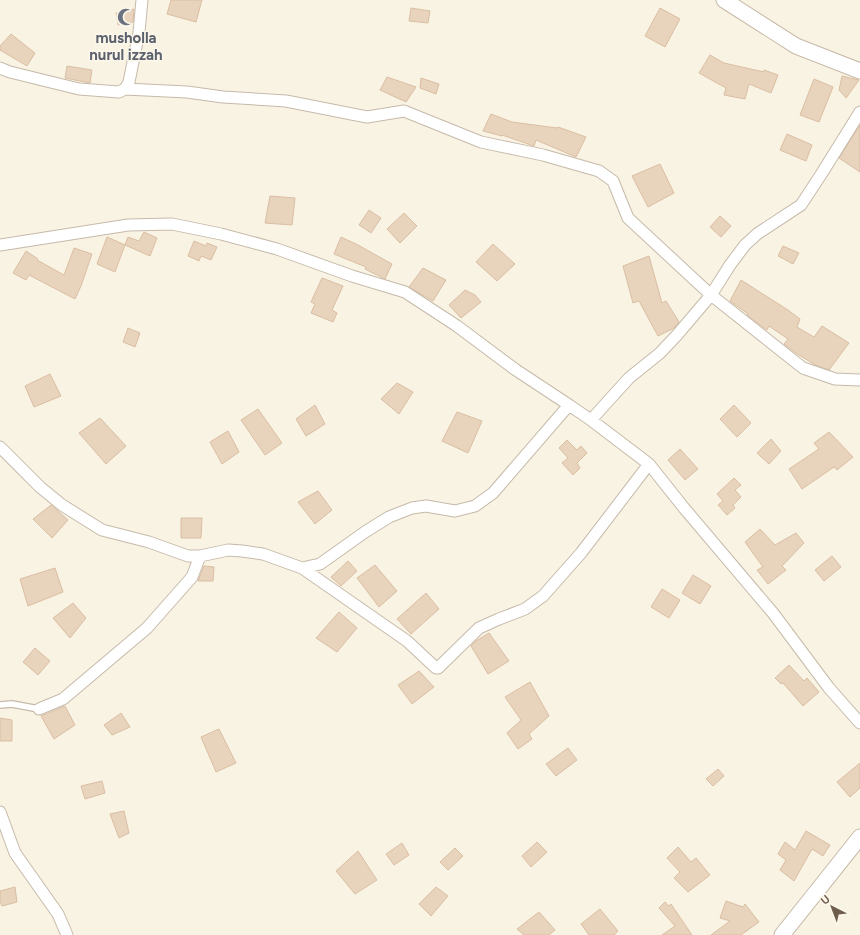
<svg xmlns="http://www.w3.org/2000/svg" width="860" height="935" viewBox="0 0 860 935" font-family="Figtree,sans-serif">
<style>
.building{fill:#e8d3bd;stroke:#dbbea2}
.lines{fill:none;stroke-linecap:round;stroke-linejoin:round}
.lane-casing{stroke:#c6baaa;stroke-width:8}
.street-casing{stroke:#c6baaa;stroke-width:13}
.secondary-casing{stroke:#c8baa8;stroke-width:17}
.lane{stroke:#fff;stroke-width:5.5}
.street{stroke:#fff;stroke-width:11}
.secondary{stroke:#fff;stroke-width:15}
.labels{text-anchor:middle;dominant-baseline:central;stroke-width:3;stroke-linejoin:round;paint-order:stroke}
.worship-label{font-size:15px;font-weight:bold;fill:#5b616d;stroke:#fcf7ea}
</style>
<rect width="100%" height="100%" fill="#f9f3e4"/>
<path class="building" d="M171,0H202L196,22L167,14Z
M411,8L430,11L428,23L409,21Z
M660,8L680,19L665,47L645,36Z
M134,9L133,22L118,25L116,13Z
M11,34L35,53L27,66L0,50V46Z
M710,55L724,63L764,72V70L778,75L771,93L749,84L745,99L724,95L726,88L699,73Z
M67,66L92,70L90,83L65,78Z
M842,76L859,80L846,98L839,90Z
M387,77L416,87L406,102L380,90Z
M421,78L439,84L436,94L420,88Z
M814,79L833,87L819,122L800,115Z
M491,114L512,122L557,128L558,127L586,137L576,157L536,140L534,146L502,135V136L483,131Z
M860,125V172L839,158Z
M787,134L812,145L806,161L780,150Z
M660,164L674,193L648,207L632,176Z
M270,196L295,198L292,225L265,223Z
M369,210L381,218L371,233L359,225Z
M404,213L417,226L400,243L387,229Z
M720,216L731,226L721,237L710,227Z
M144,232L157,238L150,256L125,245L128,237L139,241Z
M107,237L125,245L115,272L97,264Z
M341,237L358,245L392,264L385,279L365,269L366,267L334,254Z
M194,241L206,246L207,243L217,247L211,260L201,256L199,261L188,256Z
M493,244L515,264L497,281L476,262Z
M783,246L799,253L793,264L778,256Z
M74,248L92,254L81,286L75,299L29,275L26,280L13,273L26,251L38,259L37,260L64,275Z
M649,256L662,303L666,301L679,322L674,328L658,336L639,301L633,303L623,266Z
M423,268L446,280L433,301L409,287Z
M322,278L343,286L332,310L337,313L333,322L311,313L315,304L311,302Z
M741,280L788,310L800,319L797,327L814,337L822,326L849,343L829,370L815,365L796,353L784,344L788,339L769,326L767,330L747,315L748,314L730,301Z
M465,290L475,295L481,302L461,318L449,305Z
M128,328L140,333L135,347L123,342Z
M50,374L61,396L34,407L25,386Z
M397,383L413,392L399,414L381,399Z
M315,405L325,424L306,436L296,419Z
M734,405L751,423L737,437L720,419Z
M258,409L282,443L265,455L241,420Z
M457,412L482,421L468,453L442,441Z
M100,418L126,446L106,464L79,433Z
M228,431L239,452L222,464L210,442Z
M829,432L853,457L837,470L834,467L802,489L789,469L819,449L814,443Z
M771,439L781,451L769,464L757,453Z
M567,440L577,450L581,446L587,453L577,463L580,468L573,475L562,463L568,458L559,448Z
M680,449L698,469L685,480L668,460Z
M734,478L741,485L735,490L741,497L733,505L735,508L727,515L718,505L723,501L717,494Z
M318,491L332,510L315,524L298,502Z
M51,505L68,520L52,538L33,519Z
M181,518H202L201,538H181Z
M760,529L775,545L796,533L804,543L782,566L786,570L768,584L757,570L763,567L745,542Z
M832,556L841,567L824,581L815,570Z
M348,561L357,571L341,586L331,577Z
M375,565L397,591L379,607L357,578Z
M204,566L214,567L213,581H198Z
M55,568L63,592L28,606L20,579Z
M693,575L711,586L700,604L682,593Z
M662,589L680,600L669,618L651,607Z
M426,593L439,609L411,634L397,619Z
M73,603L86,618L70,638L53,618Z
M339,612L357,628L337,652L316,638Z
M489,633L509,661L488,674L471,646L476,641Z
M35,648L50,661L38,675L23,662Z
M789,665L804,681L807,678L819,692L803,706L783,683L781,684L775,678Z
M419,671L434,687L412,704L398,685Z
M530,682L549,716L529,734L532,739L518,749L507,733L521,720L505,697Z
M65,706L75,725L54,739L41,716Z
M121,713L130,727L112,735L104,725Z
M0,718L12,720V741H0Z
M219,729L236,763L216,772L201,737Z
M568,748L577,760L556,776L546,764Z
M860,763V788L850,797L837,782Z
M718,769L724,776L713,786L706,779Z
M102,781L105,793L85,799L81,786Z
M124,811L129,833L119,838L110,814Z
M806,831L830,845L823,856L812,849L794,881L780,870L786,860L778,854L785,842L795,850Z
M537,842L547,852L531,867L522,856Z
M402,843L409,855L394,865L386,854Z
M678,847L691,862L696,858L710,875L688,892L674,878L680,872L667,858Z
M455,848L463,856L448,870L440,862Z
M358,851L377,880L355,894L336,871Z
M15,887L17,902L2,906L0,901V891Z
M436,887L448,896L431,916L419,904Z
M726,901L743,907L745,904L759,922L741,935H711L730,921L720,918Z
M665,902L669,906L671,904L692,935H662L675,926L659,908Z
M600,909L618,931L614,935H589L581,924Z
M539,912L555,930L549,935H524L517,929Z"/>
<g class="lines">
<g class="lane-casing">
<path id="lane" d="M0,705L12,704L39,709"/>
</g>
<g class="street-casing">
<path id="street" d="M0,68L10,72L79,89L119,92L125,89L129,82L139,32L142,0
M125,89L187,92L223,97L286,101L367,117L404,111L481,142L543,155L599,171L613,181L628,218L711,295L677,335L660,353L629,378L591,420
M860,112L822,173L801,205L757,234L745,245L730,265L711,295L803,368L835,379L860,380
M0,245L128,225L172,224L221,234L277,249L352,276L405,292L457,326L516,370L569,405
M0,447L40,487L62,505L102,530L149,542L188,556H200L228,550L242,551L263,554L302,568L320,564L365,532L389,517L412,508L426,506L455,511L475,506L493,493L569,405L591,420L649,464L684,508L773,613L829,688L860,723
M302,568L407,641L436,668H438L479,628L499,619L525,609L543,596L581,553L649,464
M39,709L63,699L147,628L192,577L200,556
M0,812L15,853L58,914L67,935"/>
</g>
<g class="secondary-casing">
<path id="secondary" d="M724,0L796,46L860,71
M782,935L860,837"/>
</g>
<use href="#lane" class="lane"/>
<use href="#street" class="street"/>
<use href="#secondary" class="secondary"/>
</g>
<defs>
<g id="mosque-bare" transform="scale(1.38)"><path d="M3.5-4.9A6 6 0 1 0 3.5 4.9A5 5 0 1 1 3.5-4.9Z" fill="#6b7280" stroke="#fcf7ea" stroke-width="2.5" paint-order="stroke"/></g>
</defs>
<g fill-rule="evenodd">
<use href="#mosque-bare" x="126" y="17"/>
</g>
<g class="labels">
<g class="worship-label">
<text x="126" y="38">musholla<tspan x="126" dy="17">nurul izzah</tspan></text>
</g>
</g>
<g transform="translate(832 907) rotate(318)" stroke="#fcf7ea" stroke-width="3" paint-order="stroke">
<path d="M0-3L7 15L0 10L-7 15Z" fill="#6e5c4d"/>
<text y="-6" font-size="11" font-weight="bold" text-anchor="middle" fill="#6e5c4d">U</text>
</g>
</svg>
